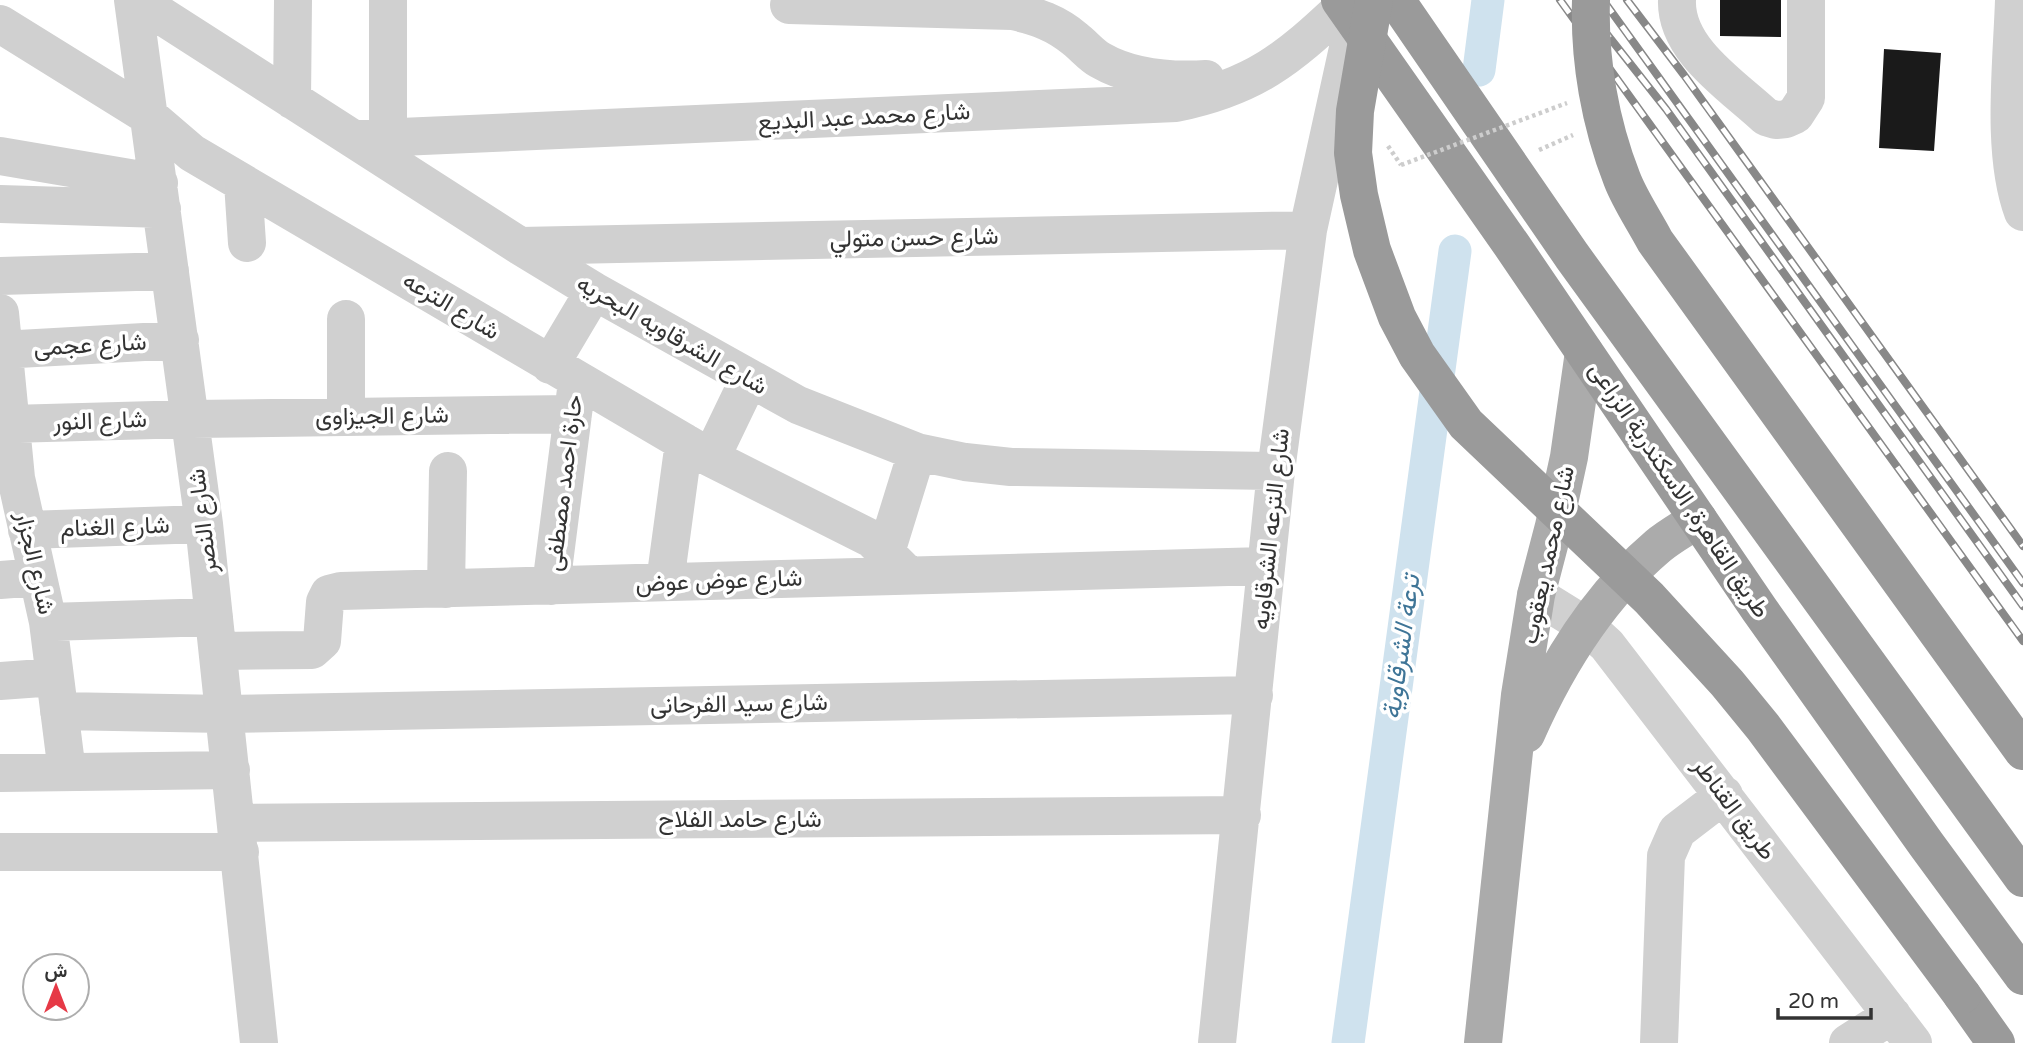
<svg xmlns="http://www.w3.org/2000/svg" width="2023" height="1043" viewBox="0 0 2023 1043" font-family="'Varela Round',Vazirmatn,sans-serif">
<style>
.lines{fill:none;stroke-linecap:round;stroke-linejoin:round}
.canal{stroke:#cfe2ee;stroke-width:33}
.building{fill:#1a1a1a}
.path{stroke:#cdcdcd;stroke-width:4.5;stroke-dasharray:3.5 3.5;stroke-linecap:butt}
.minor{stroke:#d0d0d0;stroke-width:38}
.major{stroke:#ababab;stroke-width:38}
.highway{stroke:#9a9a9a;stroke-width:38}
.rail-casing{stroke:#888;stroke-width:8}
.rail{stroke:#fff;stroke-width:5;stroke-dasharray:16;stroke-linecap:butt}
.path-bridge{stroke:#cdcdcd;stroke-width:4.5;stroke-dasharray:3.5 3.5;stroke-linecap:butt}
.highway-bridge{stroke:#9a9a9a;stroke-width:38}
.labels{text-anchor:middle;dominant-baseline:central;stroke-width:7;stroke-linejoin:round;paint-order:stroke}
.street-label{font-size:24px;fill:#333;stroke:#fff}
.water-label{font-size:26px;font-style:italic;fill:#3f7597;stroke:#fff}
</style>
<rect width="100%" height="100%" fill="#fff"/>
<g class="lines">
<path class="canal" d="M1479,70L1488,0
M1348,1043L1455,251"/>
</g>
<path class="building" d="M1720,0H1781V37L1720,36Z
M1884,49L1941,53L1934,151L1879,148Z"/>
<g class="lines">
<path class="path" d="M1388,146L1401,165
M1539,150L1573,135"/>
<path class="minor" d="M133,0L204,524L259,1043
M137,0L520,246L594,291L798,405L917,452L965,462L1011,467L1276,471
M388,0V138
M1677,0C1675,50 1733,86 1766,117L1776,120L1786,119L1795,115L1806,98V0
M2014,0C2012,63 2001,153 2023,212
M789,5L1012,11C1036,16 1056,23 1075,39C1084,46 1091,55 1100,60C1131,78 1171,81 1206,79
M0,24L150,117L192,153L711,458L872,539L909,576
M292,100L293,0
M354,139L1176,103C1254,87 1288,59 1344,6
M0,156L159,183
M243,183L247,243
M0,204L162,209
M520,246L1308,230
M0,276L170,271
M0,313L16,478L48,622L67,772
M346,319V416
M0,350L180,340
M550,365L594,291
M10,424L191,419L573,414
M711,458L749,379
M27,530L204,524
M886,552L917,452
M0,580L38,577
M665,582L684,442
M551,586L576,390
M446,589L448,471
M1536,595L1586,626L1607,645L1913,1043
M48,622L214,617
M218,651L312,650L322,641L325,602L329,594L341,591L1265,566
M0,681L55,677
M59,711L225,714L1254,695
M0,773L231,770
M237,823L1242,815
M0,852H240
M1217,1043L1276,471L1308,230L1350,39
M1659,1043L1666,856L1677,831L1724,795
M1848,1043L1892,1015"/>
<path class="major" d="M1526,734C1557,664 1599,596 1658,546C1670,536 1685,528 1698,519
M1483,1043L1520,695L1536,595L1554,526L1569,457L1584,352"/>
<path class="highway" d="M1340,0L1513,247L1759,609L1926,844L2023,976
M1396,0L1572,256L2023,878
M1962,995L1996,1043"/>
<g class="rail-casing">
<path id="rail" d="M1560,0L2023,641
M1580,0L1666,109L2023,606
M1603,0L2023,583
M1627,0L1684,75L2023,546"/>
</g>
<use href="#rail" class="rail"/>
<path class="path-bridge" d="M1401,165L1567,103"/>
<path class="highway-bridge" d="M1374,0L1355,111L1353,153L1359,195L1372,250L1397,317L1417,355L1466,424L1649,598L1727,683L1763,727L1962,995
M1591,0C1589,60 1600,123 1622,179C1630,200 1644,220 1655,241L2023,751"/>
</g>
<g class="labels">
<g class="street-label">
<text transform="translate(864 117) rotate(-3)">شارع محمد عبد البديع</text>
<text transform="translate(914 238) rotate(-1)">شارع حسن متولي</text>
<text transform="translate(451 306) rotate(31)">شارع الترعه</text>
<text transform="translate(672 335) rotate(30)">شارع الشرقاويه البحريه</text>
<text transform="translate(90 345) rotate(-3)">شارع عجمى</text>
<text transform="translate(382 416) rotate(-1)">شارع الجيزاوى</text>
<text transform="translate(100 421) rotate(-2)">شارع النور</text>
<text transform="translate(564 483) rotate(-83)">حارة احمد مصطفى</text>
<text transform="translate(1679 490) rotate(56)">طريق القاهرة, الاسكندرية الزراعى</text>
<text transform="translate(203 521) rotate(-97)">شارع النصر</text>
<text transform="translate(115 527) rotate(-2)">شارع الغنام</text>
<text transform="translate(1271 529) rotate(-84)">شارع الترعه الشرقاويه</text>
<text transform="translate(1548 555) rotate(-78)">شارع محمد يعقوب</text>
<text transform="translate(35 563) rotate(77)">شارع الجزار</text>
<text transform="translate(719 581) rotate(-2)">شارع عوض عوض</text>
<text transform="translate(739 704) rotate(-1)">شارع سيد الفرحانى</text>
<text transform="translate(1734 809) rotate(53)">طريق القناطر</text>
<text x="740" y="819">شارع حامد الفلاح</text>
</g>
<g class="water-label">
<text transform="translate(1401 647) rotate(-82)">ترعة الشرقاوية</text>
</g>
</g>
<g transform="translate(56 987)"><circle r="33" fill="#ffffff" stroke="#adadad" stroke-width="2"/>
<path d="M0-5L12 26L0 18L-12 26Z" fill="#e63946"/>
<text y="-10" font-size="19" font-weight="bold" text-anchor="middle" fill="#333333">ش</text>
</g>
<path d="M1778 1008v10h93v-10" fill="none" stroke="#333333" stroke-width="3.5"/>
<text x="1788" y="1008" font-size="21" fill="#333333" stroke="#ffffff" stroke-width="5" paint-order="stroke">20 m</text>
</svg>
